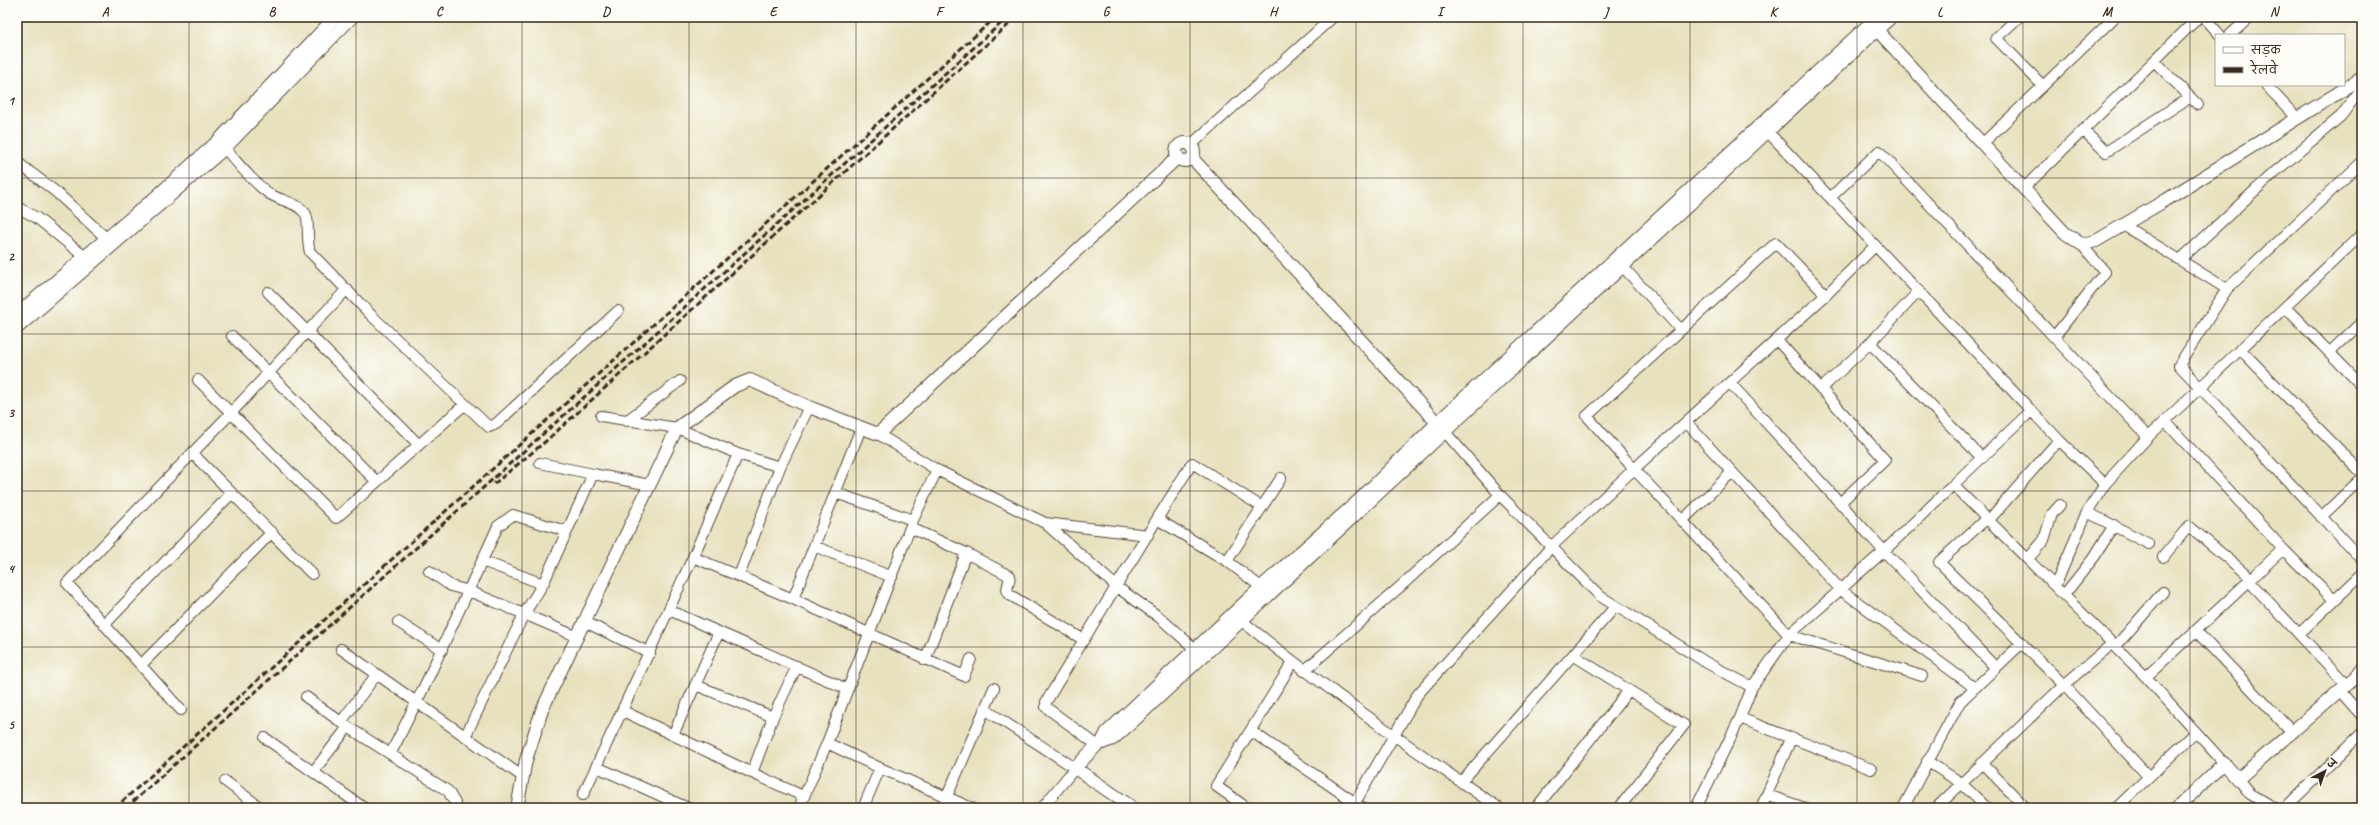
<svg xmlns="http://www.w3.org/2000/svg" width="2379" height="825" viewBox="0 0 2379 825" font-family="Caveat,'Playpen Sans Deva',sans-serif">
<style>
.lines{fill:none;stroke-linecap:round;stroke-linejoin:round}
.minor-casing{stroke:#554536;stroke-width:12}
.tertiary-casing{stroke:#554536;stroke-width:14}
.minor{stroke:#fff;stroke-width:10}
.tertiary{stroke:#fff;stroke-width:12}
.rail{stroke:#3b2a1e;stroke-width:3;stroke-dasharray:6 3;stroke-linecap:butt}
.grid{fill:none;stroke:#3b2a1e;stroke-width:1;stroke-opacity:0.55}
.neatline{fill:none;stroke:#3b2a1e;stroke-width:1.5}
.grid-label{font-size:13px;text-anchor:middle;font-weight:bold;fill:#3b2a1e}
</style>
<rect width="100%" height="100%" fill="#fdfcf7"/>
<filter id="ink" filterUnits="userSpaceOnUse"><feTurbulence type="fractalNoise" baseFrequency=".025" numOctaves="2"/><feDisplacementMap in="SourceGraphic" scale="8" xChannelSelector="R" yChannelSelector="G"/><feConvolveMatrix kernelMatrix="1 2 1 2 8 2 1 2 1" color-interpolation-filters="sRGB"/></filter>
<filter id="wash" filterUnits="userSpaceOnUse"><feTurbulence type="fractalNoise" baseFrequency=".012" numOctaves="4" result="noise"/><feDisplacementMap in="SourceGraphic" scale="16" xChannelSelector="R" yChannelSelector="G"/><feGaussianBlur stdDeviation="0.9" result="paint"/><feColorMatrix in="noise" values="0 0 0 0 0 0 0 0 0 0 0 0 0 0 0 0 0 1.4 0 .05"/><feComposite in="paint" operator="in"/></filter>
<g filter="url(#wash)">
<rect width="100%" height="100%" fill="#e7e1be"/>
</g>
<g filter="url(#ink)">
<g class="lines">
<g class="minor-casing">
<path id="minor" d="M2204,17L2220,35
M2230,35L2250,17
M2154,61L2198,105
M2266,85L2297,118
M2043,86L2115,17
M2083,130L2106,152L2190,97
M1768,132L2059,440L2105,484L2148,437L2362,234
M219,142C235,159 248,178 267,192C278,201 296,201 305,213C310,219 306,241 310,252L371,315L489,427L496,424L618,311
M1982,144L2043,86L1996,38L2019,17
M1191,145L1333,17
M17,162L56,192L106,238
M2023,189L2199,17
M1831,197L1879,151L2148,437
M17,207L37,218L85,257
M2123,225L2227,289L2179,365L2362,560
M2180,260L2275,172L2341,116L2362,88
M1623,267L1681,330L1776,243L1826,295L1875,246
M2227,289L2362,162
M268,292L419,445
M1826,295L1634,469L1789,635L1922,676
M2285,307L2362,386
M232,336L377,482
M2054,337L2105,272L2081,244
M1777,340L1885,460L1841,502
M1870,343L1919,291
M2240,349L2362,473
M2330,352L2362,322
M198,380L336,518L464,405
M1730,383L1884,551L1996,668
M1821,389L1870,343L1982,458
M2031,411L1953,485L2146,677
M601,416L677,428L738,454L693,557L793,599L861,428
M626,421L680,381
M2165,421L2283,549L2249,581L2347,685
M1686,422L1841,590L1975,688
M1446,433L1500,495L1600,596L1707,663L1752,687
M878,434L937,470L1045,523L1148,535
M192,453L312,574
M738,454L780,467
M540,463L593,474
M836,493L913,520
M2087,512L2149,544
M2321,517L2362,478
M1987,518L1939,562L2064,685L2148,776
M1157,519L1192,463L1262,507
M1683,520L1732,472
M1989,520L2059,440
M1045,523L1117,587L1159,617L1195,649
M911,528L966,553
M814,546L892,577
M2283,549L2334,600
M2163,557L2189,526L2252,579
M2028,559L2044,540L2052,514L2060,505
M482,561L543,584
M1227,561L1281,478
M429,571L451,586L469,591L524,614L543,584L593,474L650,485
M739,576L780,467L809,407
M2055,586L2087,512L2105,484
M2064,595L2095,556L2114,525
M793,599L964,676L971,659
M669,610L847,689
M1242,621C1325,688 1411,748 1499,808
M398,622L442,650
M585,622L650,653
M104,625L232,493
M2196,631L2293,733
M2299,634L2362,574
M2116,646L2163,592
M341,649L523,777
M1573,655L1684,725L1619,808
M925,660L966,553L1010,576L1007,590L1010,595L1084,640
M141,665L272,532
M1304,671L1402,585L1500,495
M696,685L773,717
M2340,691L2362,716
M306,697L348,727L448,791L455,803L454,808
M181,710L67,583L231,413L347,289
M986,710L1075,768L1042,808
M623,711L752,773L803,796
M1740,718L1871,769
M341,722L377,674
M1251,731L1363,808
M466,735L524,614L578,637
M673,735L719,632
M265,738L364,808
M827,743L880,768L863,808
M1097,745L1051,711L1046,707V702L1157,519L1227,561L1261,587
M391,753L425,685L498,526L513,515L566,531
M1927,761L1961,783L1987,808
M1982,763L2026,808
M2224,763L2146,677L2249,581
M597,767L688,808
M880,768L972,808
M313,772L348,727
M752,773L773,717L797,666
M2238,779L2250,794L2274,808
M225,781L261,808
M1461,782L1615,607
M583,795L693,557
M1767,795L1805,808
M799,808L827,743L913,520L937,470
M942,808L994,688
M1247,808L1216,786L1293,662
M1352,808L1418,694L1551,547L1634,469L1587,416L1681,330
M1536,808L1629,690
M1696,808L1740,718L1752,687L1789,635L1884,551L1953,485
M1761,808L1791,739
M1903,808L1960,702L2022,643
M1936,808L2064,685L2113,643
M2116,808L2196,732
M2285,808L2362,733
M2361,808L2362,807"/>
</g>
<g class="tertiary-casing">
<path id="tertiary" d="M1877,30L2065,233L2081,244L2096,241L2166,200L2362,78
M1176 152a9 9 0 1 1 18 0a9 9 0 1 1-18 0Z
M1192,158L1443,429
M17,314L158,195L218,141L335,17
M17,328L225,148L352,17
M1102,742L1107,732L1261,587L1357,502L1437,423L1877,17
M517,808L526,760L542,710L677,428L735,386L750,380L809,407L878,434L1178,157
M1133,808L1075,768L1097,745L1113,739L1129,725L1891,17
M2177,808L2224,763L2238,779L2362,671"/>
</g>
<use href="#minor" class="minor"/>
<use href="#tertiary" class="tertiary"/>
<path class="rail" d="M494,484L546,441L1017,17
M115,808L996,17
M126,808L1008,17"/>
</g>
</g>
<path class="grid" d="M189,17V808M356,17V808M522,17V808M689,17V808M856,17V808M1023,17V808M1190,17V808M1356,17V808M1523,17V808M1690,17V808M1857,17V808M2023,17V808M2190,17V808M17,178H2362M17,334H2362M17,491H2362M17,647H2362"/>
<rect width="2379" height="825" fill="none" stroke="#fdfcf7" stroke-width="44"/>
<rect x="2215" y="34" width="130" height="52" fill="#fdfcf7" stroke="#afa8a0"/>
<rect x="2223" y="47" width="20" height="6" fill="#ffffff" stroke="#afa8a0"/>
<text x="2251" y="54" font-size="12" fill="#3b2a1e">सड़क</text>
<rect x="2223" y="67" width="20" height="6" fill="#3b2a1e" stroke="#afa8a0"/>
<text x="2251" y="74" font-size="12" fill="#3b2a1e">रेलवे</text>
<g transform="translate(2325 771) rotate(41)" stroke="#fdfcf7" stroke-width="3" paint-order="stroke">
<path d="M0-3L7 15L0 10L-7 15Z" fill="#3b2a1e"/>
<text y="-6" font-size="11" font-weight="bold" text-anchor="middle" fill="#3b2a1e">उ</text>
</g>
<rect x="22" y="22" width="2335" height="781" class="neatline"/>
<g class="grid-label">
<text x="105" y="16">A</text>
<text x="272" y="16">B</text>
<text x="439" y="16">C</text>
<text x="606" y="16">D</text>
<text x="773" y="16">E</text>
<text x="939" y="16">F</text>
<text x="1106" y="16">G</text>
<text x="1273" y="16">H</text>
<text x="1440" y="16">I</text>
<text x="1606" y="16">J</text>
<text x="1773" y="16">K</text>
<text x="1940" y="16">L</text>
<text x="2107" y="16">M</text>
<text x="2274" y="16">N</text>
<text x="11" y="105">1</text>
<text x="11" y="261">2</text>
<text x="11" y="417">3</text>
<text x="11" y="573">4</text>
<text x="11" y="729">5</text>
</g>
</svg>
